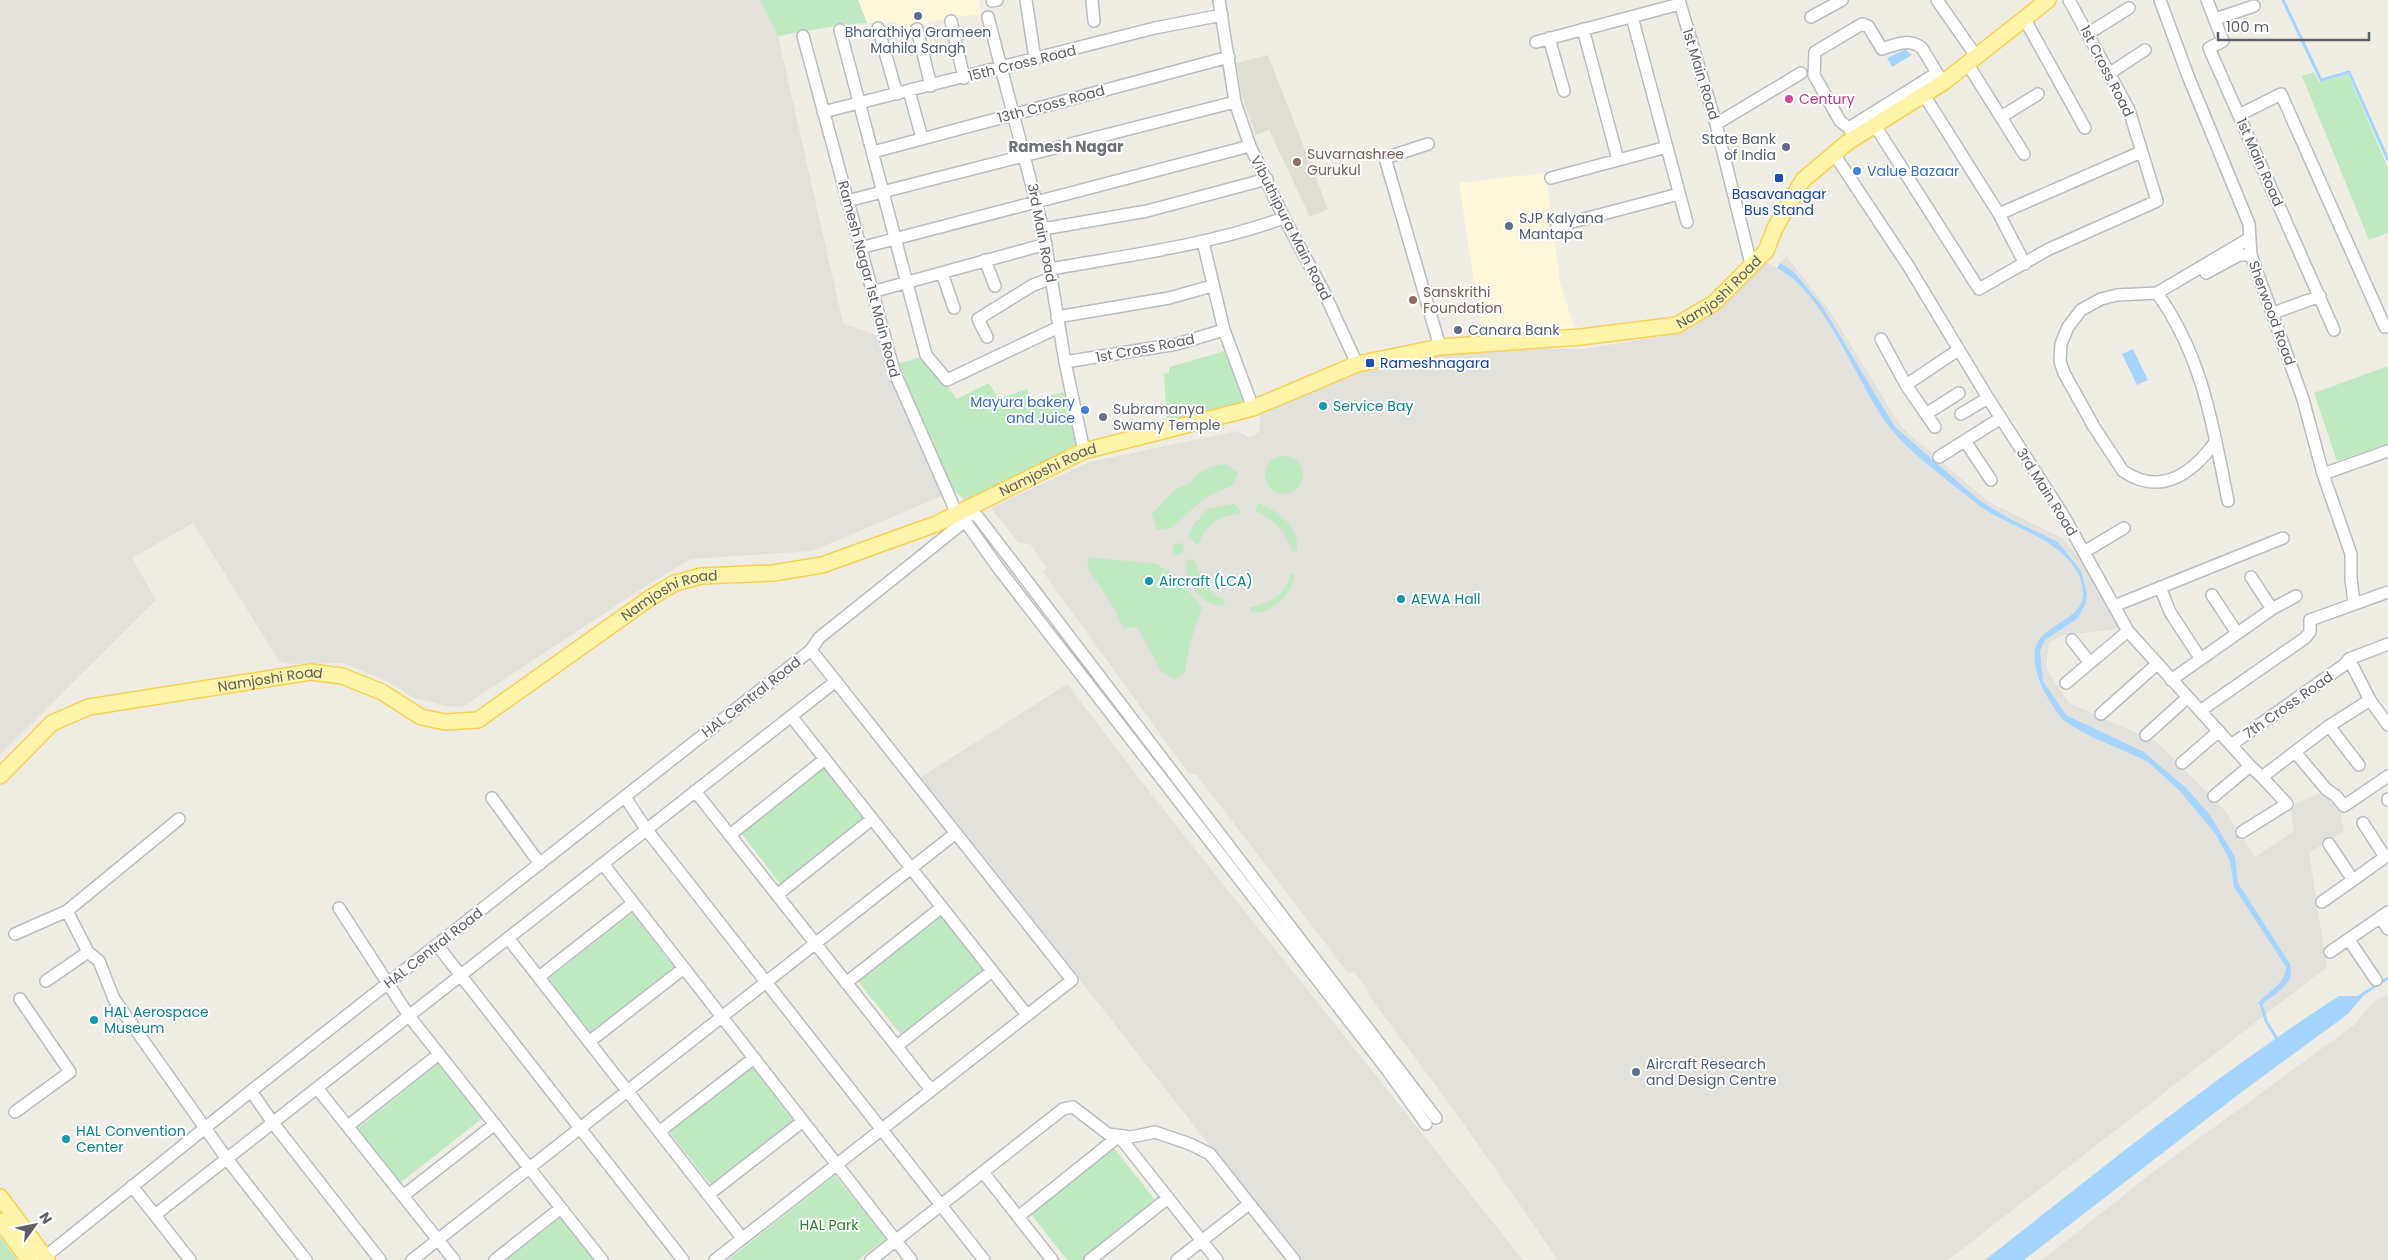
<svg xmlns="http://www.w3.org/2000/svg" width="2388" height="1260" viewBox="0 0 2388 1260" font-family="Poppins,sans-serif">
<style>
.commercial{fill:#fff7da}
.industrial{fill:#e3e1dc}
.education{fill:#e0ddd3}
.green{fill:#bfe9c0}
.water{fill:#a5d5ff}
.lines{fill:none;stroke-linecap:round;stroke-linejoin:round}
.stream{stroke:#a5d5ff;stroke-width:3}
.minor-casing{stroke:#b9bcc1;stroke-width:14}
.major-casing{stroke:#fbd152;stroke-width:18}
.minor{stroke:#fff;stroke-width:11}
.major{stroke:#fff4aa;stroke-width:15}
.service-dot{fill:#5c6f8a;stroke:#fff;stroke-width:2}
.hotel-dot{fill:#d1479c;stroke:#fff;stroke-width:2}
.education-dot{fill:#8d6e63;stroke:#fff;stroke-width:2}
.shop-dot{fill:#3f7fe0;stroke:#fff;stroke-width:2}
.transit-dot{fill:#1a4fb4;stroke:#fff;stroke-width:2}
.culture-dot{fill:#0f9aa8;stroke:#fff;stroke-width:2}
.worship-dot{fill:#6b7280;stroke:#fff;stroke-width:2}
.labels{text-anchor:middle;dominant-baseline:central;stroke-width:4;stroke-linejoin:round;paint-order:stroke}
.service-label{font-size:14px;fill:#4e5e75;stroke:#fff;text-anchor:start}
.street-label{font-size:14px;fill:#5c6066;stroke:#fff}
.hotel-label{font-size:14px;fill:#b23c85;stroke:#fff;text-anchor:start}
.education-label{font-size:14px;fill:#785e54;stroke:#fff;text-anchor:start}
.shop-label{font-size:14px;fill:#366cbe;stroke:#fff;text-anchor:start}
.transit-label{font-size:14px;fill:#164399;stroke:#fff}
.culture-label{font-size:14px;fill:#0d838f;stroke:#fff;text-anchor:start}
.worship-label{font-size:14px;fill:#5b616d;stroke:#fff;text-anchor:start}
.park-label{font-size:14px;fill:#2e8335;stroke:#fff}
.neighbourhood-label{font-size:15px;font-weight:bold;fill:#6d7278;stroke:#fff}
</style>
<rect width="100%" height="100%" fill="#f0eee4"/>
<path class="commercial" d="M858,0H979L981,14L932,21L900,32L897,22L867,23Z
M1546,173L1560,283L1575,329L1482,334L1459,183Z"/>
<path class="industrial" d="M0,0H760L778,36L843,323L880,337L895,389L942,496L812,551L691,559L649,584L462,707L446,706L414,698L389,682L343,663L293,664L279,661L193,523L132,558L156,600L0,755Z
M1786,256L1829,310L1899,423L1915,439L1989,502L2062,538L2080,559L2119,629L2063,635L2049,643L2046,668L2069,703L2157,742L2226,812L2255,857L2294,831L2290,806L2323,792L2334,799L2340,812L2344,831L2309,853L2327,967L1948,1260H1558L1454,1110L1367,993L1368,989L1354,972L1348,973L1196,774H1189L1043,572L1047,568L1030,544L1019,543L991,508L1089,462L1238,431L1248,437L1254,435L1259,432L1260,416L1319,387L1365,368L1436,353L1517,349H1584L1680,333L1720,310L1766,262L1777,268Z
M1067,684L1152,795L1523,1260H1301L1253,1201L921,777Z
M2388,994V1260H2042L2153,1172L2354,1025L2372,1003Z"/>
<path class="education" d="M1268,55L1328,209L1310,217L1269,130L1256,135L1242,97L1236,63Z"/>
<path class="green" d="M760,0H858L867,23L841,25L778,36Z
M2314,72L2319,82L2348,74L2388,168V233L2369,240L2302,76Z
M1225,351L1248,405L1167,425L1164,374L1169,373V367Z
M925,356L957,399L989,383L998,399L1027,389L1031,400L1064,392L1072,397L1079,446L966,501L950,487L897,364Z
M2388,366V444L2337,461L2314,393Z
M1265 475a19 19 0 1 1 38 0a19 19 0 1 1-38 0Z
M1226,464L1238,473L1233,485L1205,498L1171,528L1157,530L1152,513C1166,502 1171,488 1189,484C1198,470 1211,466 1226,464Z
M1258,503C1276,509 1301,528 1297,550L1292,552C1288,532 1272,519 1255,511Z
M1234,504L1241,511L1240,514C1218,515 1206,525 1198,545L1188,536L1194,524L1209,508Z
M1172 549a6 6 0 1 1 12 0a6 6 0 1 1-12 0Z
M1089,557L1157,564L1179,579L1202,607L1190,643L1185,673L1174,679L1161,671L1137,627L1124,628L1108,598L1087,567Z
M1188,559L1195,560C1200,578 1207,592 1225,600L1224,606C1217,605 1210,604 1205,600C1194,593 1180,571 1188,559Z
M1291,573L1295,575C1292,593 1272,616 1251,612L1250,607C1270,604 1286,595 1291,573Z
M823,766L866,821L782,886L739,830Z
M632,913L675,968L592,1034L548,979Z
M941,914L985,969L901,1035L858,981Z
M440,1062L484,1117L400,1183L357,1129Z
M752,1065L795,1120L712,1186L668,1131Z
M1113,1147L1157,1202L1083,1260H1067L1030,1213Z
M835,1175L886,1239L858,1260H728Z
M561,1217L596,1260H506Z
M0,1237L17,1260H0Z"/>
<path class="water" d="M1905,49L1912,55L1892,67L1887,58Z
M1780,263L1794,272L1822,306L1895,427L1979,500L2010,519L2058,542L2081,571L2087,593L2086,603L2078,618L2045,640L2040,651L2043,681L2066,715L2144,752L2186,788L2210,815L2235,857L2238,883L2290,964C2291,969 2292,975 2289,980C2284,988 2266,1004 2257,1004C2268,991 2285,985 2286,967L2234,887L2230,861L2216,835L2180,791L2148,762C2121,748 2091,739 2066,722C2057,716 2052,703 2046,695C2037,679 2027,649 2043,635C2062,618 2093,613 2080,578C2065,540 2012,528 1981,507C1954,485 1912,455 1891,429C1856,384 1827,294 1777,268Z
M2133,349L2148,380L2137,385L2122,354Z
M2339,996H2363L2348,1014L2243,1091L2024,1260H1985C2101,1169 2215,1076 2339,996Z"/>
<g class="lines">
<path class="stream" d="M2283,0L2321,80L2349,72L2388,160
M2357,998L2388,978
M2263,1002L2261,1004L2266,1021L2277,1039"/>
<g class="minor-casing">
<path id="minor" d="M1026,0L1035,59
M1092,0L1094,21
M1219,0L1235,102L1250,146L1284,218L1323,290L1357,364
M1679,0L1716,124L1751,264
M1937,0L1976,56
M2160,0L2188,76L2249,224L2251,255L2303,399L2323,474L2351,554V579L2354,603
M2207,0L2223,41L2209,48L2334,330
M992,1L997,0
M988,17L1043,229L1065,362L1084,451
M1632,17L1687,222
M1811,17L1842,0
M2024,18L2085,128
M2215,19L2254,6
M951,21L964,78
M878,28L897,94
M917,29L931,86
M1583,29L1618,160
M840,30L926,355L947,380L1059,327
M2089,33L2129,8
M803,36L894,371L957,514
M1549,38L1564,91
M1536,42L1680,4
M1967,63L2024,154
M2110,73L2145,50
M909,91L922,138
M1924,95L1999,214L2025,264
M823,112L1155,28L1222,15
M2239,115L2281,94L2385,327L2388,326
M2001,117L2038,94
M1716,124L1801,73
M1874,124L1979,289L2047,250L2157,201L2129,110L2069,0
M1849,128L1937,73
M1856,137L1849,128L1840,121L1814,75L1815,52L1862,24L1868,26L1882,49C1897,44 1908,38 1922,48L1943,83
M1428,144L1385,158L1440,347
M873,152L1229,57
M1834,154L1909,267L1988,398L2063,515L2128,631L2250,766L2262,777L2329,726L2370,700
M1551,178L1667,147
M847,201L1235,102
M1999,214L2141,152
M1557,226L1679,194
M1043,229L1147,211L1267,179
M1203,242L1224,330L1253,408
M860,248L1250,146
M985,260L995,286
M1051,269C1130,255 1209,245 1284,218
M942,273L954,308
M2206,273L2239,255H2251
M872,292L1046,244
M2157,293C2203,357 2213,427 2228,501
M2273,313L2320,296
M1057,317L1169,298L1212,286
M987,337L978,319L1033,285L1052,278
M1881,339L1906,385L1935,427
M1065,362L1177,344L1224,330
M1906,385L1958,350
M1926,414L1959,393
M1961,414L1988,398
M1965,441L1991,480
M2216,441C2193,473 2161,497 2123,471L2094,427L2064,373L2060,361L2061,344L2068,327L2081,310L2101,299L2117,295L2157,293L2250,238
M1939,457L2001,418
M2323,474L2388,451
M965,509L978,517L1011,560L1436,1118
M965,514V521L999,569L1385,1067L1426,1124
M2084,552L2124,528
M2251,577L2272,609
M2160,587L2170,612L2200,658
M2212,595L2237,633
M2114,606L2283,538
M2072,640L2090,663
M2349,659L2370,700L2388,725
M2171,680L2272,609L2296,596
M2066,683L2128,631
M2200,711L2305,638L2310,632V620L2388,592
M2101,714L2157,664
M791,716L1027,1015
M2329,726L2359,765
M2146,735L2187,698
M2231,745L2344,665L2349,659L2388,644
M2295,752L2326,789L2336,796L2344,806L2388,776
M2182,763L2219,731
M695,791L931,1090
M2214,796L2250,766
M625,797L646,829L984,1260
M492,798L540,864
M2388,799V800
M2363,823L2385,857
M2242,832L2287,804L2262,777
M730,835L825,759
M2329,844L2353,880L2388,855
M603,864L911,1260
M777,895L872,819
M2322,902L2353,880
M339,908L409,1016L602,1260
M67,911L179,819
M2380,917L2388,929
M15,934L67,911L88,952L99,961L114,999L227,1159L306,1260
M508,938L742,1238
M2349,940L2376,980
M437,945L683,1260
M2330,952L2388,912
M539,977L633,903
M46,981L88,952
M846,983L942,907
M589,1042L684,968
M897,1046L992,971
M317,1088L454,1260
M251,1091L273,1123L380,1260
M15,1112L70,1072L20,999
M348,1126L439,1054
M659,1132L754,1058
M983,1172L1052,1260
M132,1186L190,1260
M708,1195L803,1121
M403,1196L495,1124
M155,1215L836,681
M1018,1217L1119,1136L1217,1260
M41,1260L251,1091L811,650L819,638L965,521
M412,1260L956,833
M495,1260L561,1208
M715,1260L1072,980L811,650
M871,1260L1063,1109L1073,1107L1108,1134L1131,1137L1155,1132L1190,1144L1210,1154L1294,1260
M1090,1260L1168,1198
M1177,1260L1249,1204"/>
</g>
<g class="major-casing">
<g id="major">
<path id="s1" d="M0,776L52,723L89,707L311,672L342,676L382,692L421,717L445,722L478,720L650,598L675,583L701,576L773,573L822,565L936,524L1084,451L1253,408L1357,364L1440,347L1581,337L1677,325L1714,303L1766,251L1775,228L1803,180L1848,142L1944,82L2048,0"/>
<path d="M0,1197L47,1260"/>
<path d="M0,1221L29,1260"/>
</g>
</g>
<use href="#minor" class="minor"/>
<use href="#major" class="major"/>
</g>
<g class="service-dot">
<circle cx="918" cy="16" r="5"/>
<circle cx="1786" cy="147" r="5"/>
<circle cx="1509" cy="226" r="5"/>
<circle cx="1458" cy="330" r="5"/>
<circle cx="1636" cy="1072" r="5"/>
</g>
<circle class="hotel-dot" cx="1789" cy="99" r="5"/>
<g class="education-dot">
<circle cx="1297" cy="162" r="5"/>
<circle cx="1413" cy="300" r="5"/>
</g>
<g class="shop-dot">
<circle cx="1857" cy="171" r="5"/>
<circle cx="1085" cy="410" r="5"/>
</g>
<g class="transit-dot">
<rect x="1774" y="173" width="10" height="10" rx="2.5"/>
<rect x="1365" y="358" width="10" height="10" rx="2.5"/>
</g>
<g class="culture-dot">
<circle cx="1323" cy="406" r="5"/>
<circle cx="1149" cy="581" r="5"/>
<circle cx="1401" cy="599" r="5"/>
<circle cx="94" cy="1020" r="5"/>
<circle cx="66" cy="1139" r="5"/>
</g>
<circle class="worship-dot" cx="1103" cy="417" r="5"/>
<g class="labels">
<g class="service-label">
<text x="918" y="32" text-anchor="middle">Bharathiya Grameen<tspan x="918" dy="16">Mahila Sangh</tspan></text>
<text x="1776" y="139" text-anchor="end">State Bank<tspan x="1776" dy="16">of India</tspan></text>
<text x="1519" y="218">SJP Kalyana<tspan x="1519" dy="16">Mantapa</tspan></text>
<text x="1468" y="330">Canara Bank</text>
<text x="1646" y="1064">Aircraft Research<tspan x="1646" dy="16">and Design Centre</tspan></text>
</g>
<g class="street-label">
<text transform="translate(1022 63) rotate(-14)">15th Cross Road</text>
<text transform="translate(2107 71) rotate(63)">1st Cross Road</text>
<text transform="translate(1701 74) rotate(73)">1st Main Road</text>
<text transform="translate(1051 104) rotate(-15)">13th Cross Road</text>
<text transform="translate(2260 162) rotate(66)">1st Main Road</text>
<text transform="translate(1291 228) rotate(63)">Vibuthipura Main Road</text>
<text transform="translate(1042 233) rotate(79)">3rd Main Road</text>
<text transform="translate(869 279) rotate(75)">Ramesh Nagar 1st Main Road</text>
<text stroke="none"><textPath href="#s1" startOffset="1856">Namjoshi Road</textPath></text>
<text transform="translate(2272 313) rotate(70)">Sherwood Road</text>
<text transform="translate(1145 348) rotate(-11)">1st Cross Road</text>
<text stroke="none"><textPath href="#s1" startOffset="1152">Namjoshi Road</textPath></text>
<text transform="translate(2047 492) rotate(58)">3rd Main Road</text>
<text stroke="none"><textPath href="#s1" startOffset="748">Namjoshi Road</textPath></text>
<text stroke="none"><textPath href="#s1" startOffset="298">Namjoshi Road</textPath></text>
<text transform="translate(751 697) rotate(-38)">HAL Central Road</text>
<text transform="translate(2288 705) rotate(-35)">7th Cross Road</text>
<text transform="translate(433 948) rotate(-38)">HAL Central Road</text>
</g>
<g class="hotel-label">
<text x="1799" y="99">Century</text>
</g>
<g class="education-label">
<text x="1307" y="154">Suvarnashree<tspan x="1307" dy="16">Gurukul</tspan></text>
<text x="1423" y="292">Sanskrithi<tspan x="1423" dy="16">Foundation</tspan></text>
</g>
<g class="shop-label">
<text x="1867" y="171">Value Bazaar</text>
<text x="1075" y="402" text-anchor="end">Mayura bakery<tspan x="1075" dy="16">and Juice</tspan></text>
</g>
<g class="transit-label">
<text x="1779" y="194">Basavanagar<tspan x="1779" dy="16">Bus Stand</tspan></text>
<text x="1380" y="363" text-anchor="start">Rameshnagara</text>
</g>
<g class="culture-label">
<text x="1333" y="406">Service Bay</text>
<text x="1159" y="581">Aircraft (LCA)</text>
<text x="1411" y="599">AEWA Hall</text>
<text x="104" y="1012">HAL Aerospace<tspan x="104" dy="16">Museum</tspan></text>
<text x="76" y="1131">HAL Convention<tspan x="76" dy="16">Center</tspan></text>
</g>
<g class="worship-label">
<text x="1113" y="409">Subramanya<tspan x="1113" dy="16">Swamy Temple</tspan></text>
</g>
<g class="park-label">
<text x="829" y="1225">HAL Park</text>
</g>
<g class="neighbourhood-label">
<text x="1066" y="146">Ramesh Nagar</text>
</g>
</g>
<g transform="translate(35 1225) rotate(57)" stroke="#ffffff" stroke-width="4" paint-order="stroke">
<path d="M0-4L9 19L0 12L-9 19Z" fill="#5c6066"/>
<text y="-8" font-size="14" font-weight="bold" text-anchor="middle" fill="#5c6066">N</text>
</g>
<path d="M2218 32v8h151v-8" fill="none" stroke="#5c6066" stroke-width="2.5"/>
<text x="2226" y="32" font-size="15" fill="#5c6066" stroke="#ffffff" stroke-width="4" paint-order="stroke">100 m</text>
</svg>
